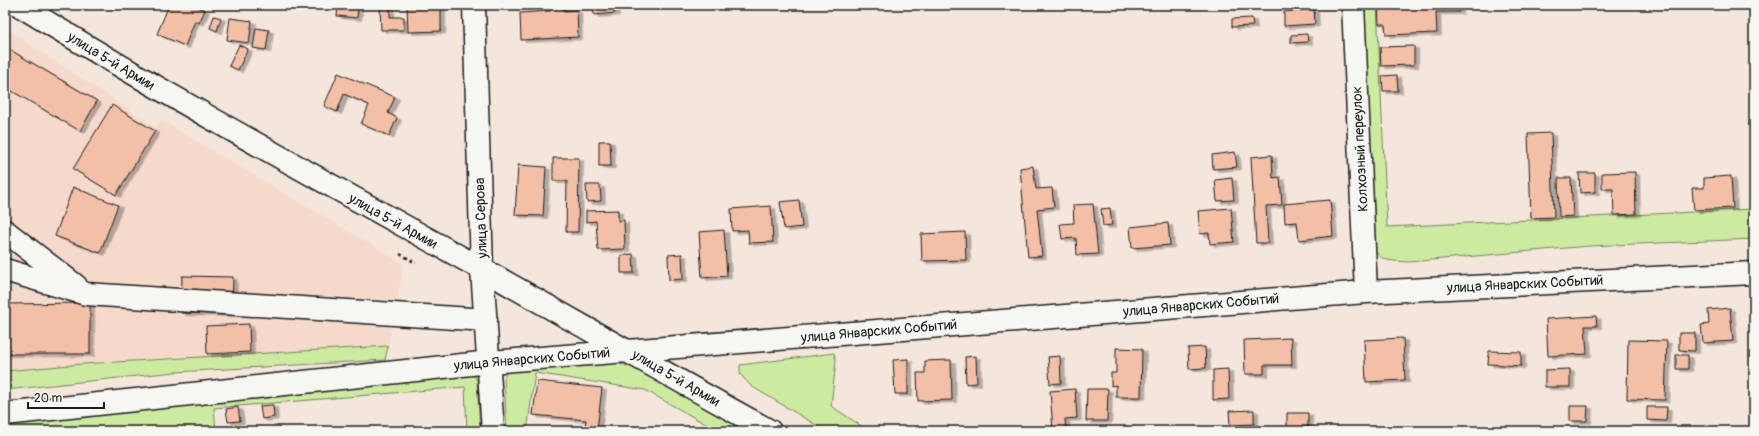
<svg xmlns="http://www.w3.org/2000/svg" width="1759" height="436" viewBox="0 0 1759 436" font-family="Pangolin,sans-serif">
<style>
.built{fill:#f5dacc}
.green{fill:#cdeaa1;stroke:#74835e}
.building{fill:#f4bfa7;stroke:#1c1c1c;filter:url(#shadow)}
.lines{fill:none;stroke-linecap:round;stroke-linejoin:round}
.minor-casing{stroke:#1c1c1c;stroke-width:25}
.path{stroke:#1c1c1c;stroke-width:2.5;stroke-dasharray:3 3;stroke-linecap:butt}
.minor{stroke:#f6f6f2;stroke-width:22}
.labels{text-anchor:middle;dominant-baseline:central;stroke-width:4;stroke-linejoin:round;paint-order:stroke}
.street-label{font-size:14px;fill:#1c1c1c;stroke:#f6f6f2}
</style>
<defs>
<filter id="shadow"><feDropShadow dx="4.5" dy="2.5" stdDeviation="0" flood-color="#0004"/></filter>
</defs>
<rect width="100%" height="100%" fill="#f5e6dc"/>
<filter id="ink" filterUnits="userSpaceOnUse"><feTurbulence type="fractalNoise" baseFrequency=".025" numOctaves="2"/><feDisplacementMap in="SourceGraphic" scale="8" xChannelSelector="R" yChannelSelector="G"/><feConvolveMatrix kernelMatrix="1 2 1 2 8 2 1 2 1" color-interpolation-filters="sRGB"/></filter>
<g filter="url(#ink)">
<path class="built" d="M5,28L156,127L161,120L404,264L388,346L82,364L5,371Z"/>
<path class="green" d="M1358,5H1377L1387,227L1754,209V239L1589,246L1408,262C1383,260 1379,262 1369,238Z
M388,346L385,360L175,372L5,390V371L82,364Z
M834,353L836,361L831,406L869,431H826L751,386L740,374V365Z
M599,358L638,369L748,431H718L645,390L535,373L527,431H507L504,379L508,366Z
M472,374L477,380L480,431H467L465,387L214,408L216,431H5V420Z"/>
<path class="building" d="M169,5H193L205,10L199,23L195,21L185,46L157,34Z
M380,5H390V17H404V30H381Z
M407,5H441V31L408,32Z
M563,5L564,11L577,10L578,37L521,40L520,13L550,11L549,6Z
M593,5H615V13L594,15Z
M1378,5H1459V12H1436L1437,33L1386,35L1385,24H1379Z
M338,6L358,8L357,18L337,16Z
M1314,9L1315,24L1284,26V12Z
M214,16L221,18L217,31L210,28Z
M230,18L252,21L249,43L227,40Z
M1252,18L1253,26L1232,27V19Z
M256,28L269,30L266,50L253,48Z
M1307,34L1308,42L1291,43V35Z
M239,45L248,49L238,70L229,66Z
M1414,46V65L1381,66L1380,47Z
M5,47L97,101L80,131L5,87Z
M338,73L395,97L388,113L397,118L389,136L361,124L369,105L344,94L337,112L324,106Z
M1397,75L1398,91H1383L1382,76Z
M112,105L155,131L116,195L73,169Z
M1551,133L1554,217L1531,218L1528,134Z
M599,141H610L611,166H599Z
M1235,152L1237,167L1213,169L1212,155Z
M1272,155L1273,178L1280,177L1282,205L1266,206L1268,243H1256L1251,157Z
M553,158H579L578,232H566L567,181H553Z
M518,165L546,167L543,216L515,215Z
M1033,166L1036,189L1052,188L1054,207L1037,209L1042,256L1028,257L1020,168Z
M1635,172L1636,214L1614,215L1613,189H1602V173Z
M1579,173H1595V192L1580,193Z
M1731,176L1733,208L1694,210L1692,188H1704V178Z
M1232,178L1234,200L1217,201L1215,180Z
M1558,178H1571L1573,216L1559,217Z
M586,185H600L601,201L587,202Z
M73,187L118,205L100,253L55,236Z
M799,200L802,227L784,229L780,202Z
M1330,200L1333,236L1299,240L1297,222L1285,223L1284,204Z
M1093,204L1098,254L1077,255L1076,238L1062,239L1060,224L1074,223L1073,205Z
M771,206L773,242L749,243L748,230L732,231L731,209Z
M1110,208L1112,225L1103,226L1101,209Z
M1231,208L1234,242L1210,244L1209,233L1200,234L1198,211Z
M618,210V221L624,220L625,249L598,250L596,221L586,222V211Z
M1168,223L1170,245L1132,248L1130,227Z
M724,230L727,276L702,278L699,232Z
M965,232L966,260L922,261L921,234Z
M633,254L634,273H621V255Z
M682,254L683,279L669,280L668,255Z
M182,276L233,277L232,314L181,313Z
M90,303V354H5V304Z
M1730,308L1733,341L1703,343L1701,325L1709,324L1708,310Z
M1596,316L1597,326H1585L1587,354L1548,356L1546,319Z
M249,324L250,352L207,354L206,326Z
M1679,333H1695V351L1679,350Z
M1291,338L1292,365H1264V374H1245L1244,340Z
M1403,338L1405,380L1366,382L1364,340Z
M1628,340L1667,341L1665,400L1627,399Z
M1205,347L1206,368L1189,369L1188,348Z
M1116,348L1142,349L1141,397H1116V385L1111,386V373H1116Z
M1489,351L1521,352V366L1488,364Z
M1676,355H1688V369H1676Z
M976,356L977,383L966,384L965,357Z
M1060,356L1061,383L1050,384L1048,357Z
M908,359V394H895L893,360Z
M951,360L952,400L918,401L917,373H925V361Z
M1228,369L1229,399L1213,400V370Z
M1570,369V387H1545V370Z
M537,381L602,388L597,430L585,428L586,420L533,415Z
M1075,389L1077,418L1065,419L1066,431H1053L1050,391Z
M1087,389H1108L1107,421H1086Z
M273,405L274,417L262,419L260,406Z
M1570,406H1588L1587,421H1570Z
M238,407L240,421L228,422L226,409Z
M1647,407H1667L1666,421L1647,420Z
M1254,410V424L1230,425L1229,411Z
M1287,413H1308V427L1287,428Z"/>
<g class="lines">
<g class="minor-casing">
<path id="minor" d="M19,5C170,98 327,183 482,269C578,323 673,378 770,431
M474,5L482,269L493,431
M1353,5L1366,292
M5,231L76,286
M5,270L86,294L486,320
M5,414L490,362L627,351L1366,292L1754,273"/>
</g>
<path class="path" d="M400,254L416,263"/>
<use href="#minor" class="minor"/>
</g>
</g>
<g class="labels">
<g class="street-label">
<text transform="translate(111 61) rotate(31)">улица 5-й Армии</text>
<text transform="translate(1360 149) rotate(-93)">Колхозный переулок</text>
<text transform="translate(481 218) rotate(-92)">улица Серова</text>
<text transform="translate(393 221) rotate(29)">улица 5-й Армии</text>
<text transform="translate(1525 284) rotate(-3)">улица Январских Событий</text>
<text transform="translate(1201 305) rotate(-5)">улица Январских Событий</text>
<text transform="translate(879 331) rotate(-5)">улица Январских Событий</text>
<text transform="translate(532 359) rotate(-5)">улица Январских Событий</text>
<text transform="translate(676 378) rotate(30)">улица 5-й Армии</text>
</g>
</g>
<rect width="1759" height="436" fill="none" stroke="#f6f6f2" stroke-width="20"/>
<rect x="10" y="10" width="1739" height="416" fill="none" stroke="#1c1c1c" stroke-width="1.5" filter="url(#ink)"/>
<path d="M28 402v6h76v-6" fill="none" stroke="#1c1c1c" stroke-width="2"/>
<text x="34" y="402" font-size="12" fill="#1c1c1c" stroke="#f6f6f2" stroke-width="3" paint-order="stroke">20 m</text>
</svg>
